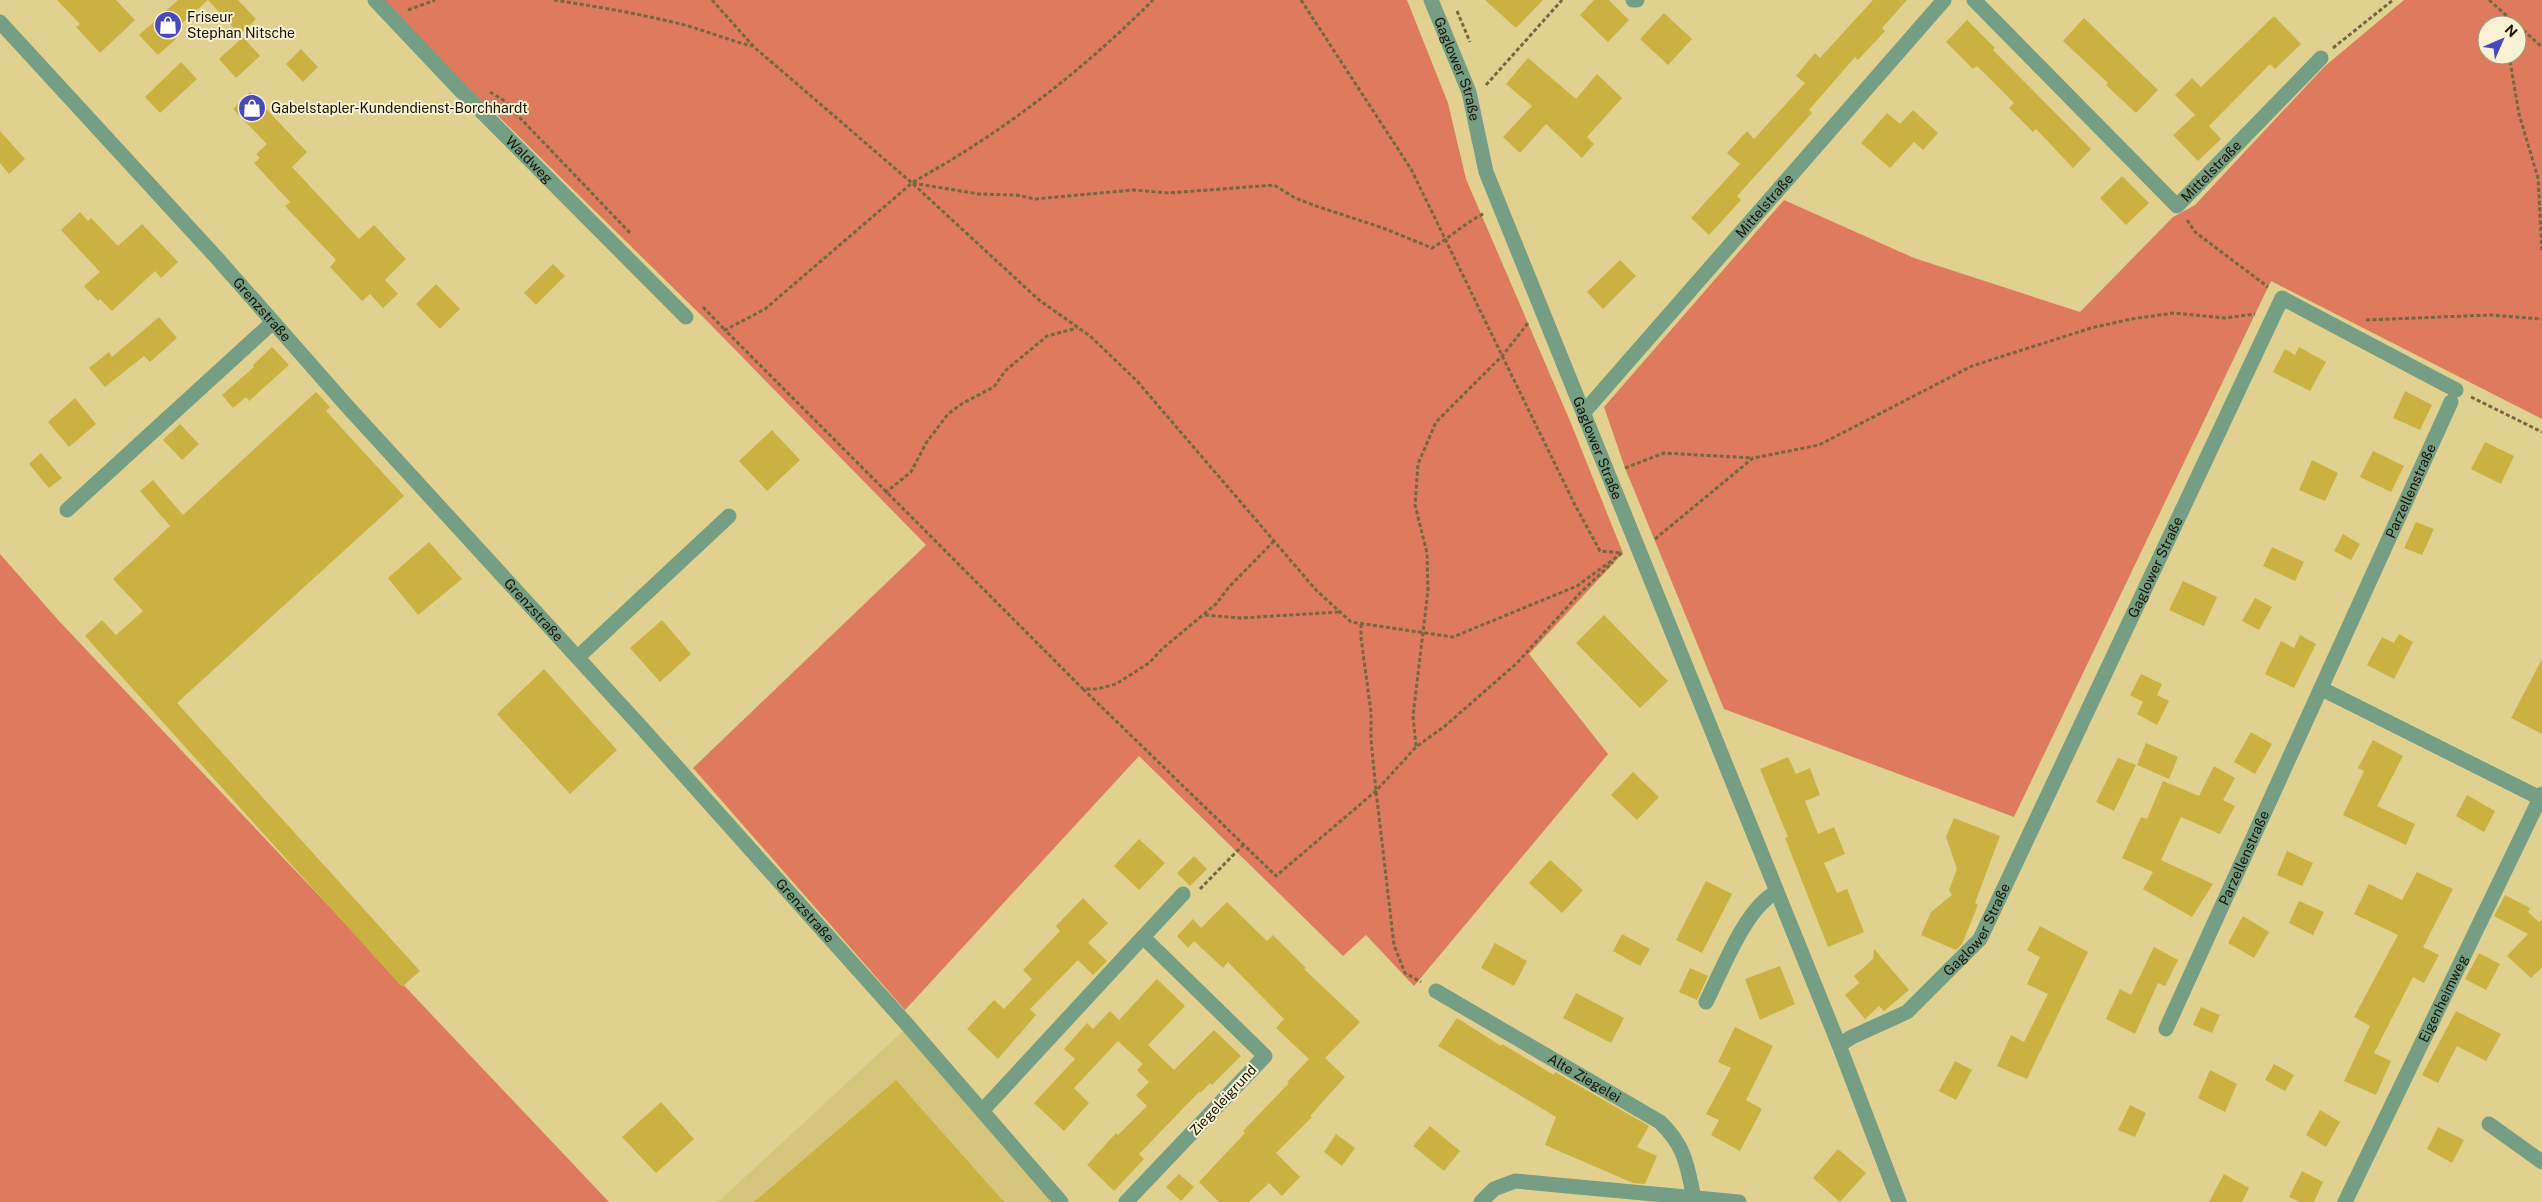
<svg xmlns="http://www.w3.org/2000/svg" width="2542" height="1202" viewBox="0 0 2542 1202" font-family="'Public Sans',sans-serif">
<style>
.built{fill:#d6c57d}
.forest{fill:#de7b5f;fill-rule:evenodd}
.building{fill:#cab142}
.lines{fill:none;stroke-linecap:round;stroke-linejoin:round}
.path{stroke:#726842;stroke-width:3;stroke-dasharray:4 2.5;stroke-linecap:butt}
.minor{stroke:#759e84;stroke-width:15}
.labels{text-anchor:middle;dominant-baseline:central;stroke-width:4;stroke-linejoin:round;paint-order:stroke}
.poi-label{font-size:14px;fill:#171100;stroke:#f9f2d2;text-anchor:start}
.street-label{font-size:14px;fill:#171100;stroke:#f9f2d2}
</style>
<rect width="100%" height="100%" fill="#e0d191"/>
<path class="built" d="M903,1031L1054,1202H718Z"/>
<path class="forest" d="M384,0H1407L1448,103L1466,179L1570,421L1623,553L1529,654L1608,754L1414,986L1366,935L1343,956L1139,756L905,1010L693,768L926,545L706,320L491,109L469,111L461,91Z
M2404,0H2542V419L2271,281L2014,817L1724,709L1625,468L1604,407L1784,200L1914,258L2080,312L2173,217L2195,205L2325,66ZM2487,25H2517V55H2487Z
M0,554L59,621L609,1202H0Z"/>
<path class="building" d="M57,0H116L135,20L100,53L76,27L80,24Z
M178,0H208L171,33L176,39L158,55L139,35Z
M208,0H238L256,19L240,35Z
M1485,0H1543L1516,28Z
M1594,0H1609L1629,20L1608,42L1580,15Z
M1873,0H1907L1882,28L1885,31L1858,60L1855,57L1809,110L1812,113L1737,196L1741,200L1709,235L1691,218L1740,164L1727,153L1747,131L1754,139L1805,83L1796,76L1815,53L1820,58Z
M1664,13L1692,39L1668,65L1640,39Z
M2274,16L2301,44L2275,69L2270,64L2209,126L2221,139L2198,161L2173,135L2195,115L2175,95L2192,78L2201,87Z
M2084,18L2158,90L2136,113L2106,85L2108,83L2063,41Z
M1967,20L1995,48L1993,50L2091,149L2073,168L2036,129L2033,132L2009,108L2014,103L1977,66L1973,69L1946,42Z
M243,37L260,56L236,78L219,59Z
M301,49L318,67L303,82L286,64Z
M1528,58L1576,99L1597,74L1622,98L1587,137L1594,144L1582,158L1546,124L1520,153L1503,137L1532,106L1506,84Z
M181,62L197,79L160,113L145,97Z
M250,92L307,152L292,167L359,239L374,225L406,259L385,280L398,294L383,308L370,294L362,301L330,267L336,260L285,206L290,202L254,163L260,158L256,154L267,144L233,109Z
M1913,110L1938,133L1923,150L1914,142L1890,168L1861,143L1887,113L1900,124Z
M0,131L25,159L9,174L0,163Z
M2122,176L2149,203L2126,225L2100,198Z
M80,212L88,221L91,218L118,246L142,224L178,262L161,278L155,271L112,311L100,299L98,301L84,286L100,272L61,230Z
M1620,260L1636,276L1603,309L1587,292Z
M553,264L565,276L536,305L524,293Z
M436,284L460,309L440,329L416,304Z
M159,317L177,338L150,362L144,356L105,387L89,368L109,352L112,357Z
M272,347L289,365L249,401L246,397L233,408L222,395L254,367L253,365Z
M2299,347L2326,362L2310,391L2273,372L2285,349L2295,355Z
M2405,391L2432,405L2420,430L2393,418Z
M316,392L330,407L326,411L404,496L177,703L420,971L402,987L85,636L102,620L116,635L143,611L113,579L170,526L140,491L153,480L183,515Z
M75,398L96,424L69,447L48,422Z
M180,424L199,444L182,460L163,440Z
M772,430L800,460L767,491L739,461Z
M2485,442L2514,456L2501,484L2471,469Z
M2373,451L2404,466L2391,492L2360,477Z
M41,453L62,478L49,488L29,464Z
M2312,460L2338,473L2325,501L2299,490Z
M2416,522L2434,529L2422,555L2404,548Z
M2343,534L2360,544L2351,560L2334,551Z
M429,542L462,579L418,615L388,578Z
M2272,547L2304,562L2295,581L2263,566Z
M2183,581L2217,597L2204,626L2169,610Z
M2255,598L2272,607L2259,630L2242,621Z
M1604,615L1668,681L1640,708L1576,643Z
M662,620L691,654L660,682L630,648Z
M2399,634L2413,642L2394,679L2367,665L2382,637L2394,643Z
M2300,635L2316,644L2294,688L2265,674L2281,641L2294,648Z
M2542,659V734L2511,718Z
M544,669L617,750L570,794L497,714Z
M2141,674L2162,684L2157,695L2169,701L2157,725L2137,714L2143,702L2130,695Z
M2251,732L2272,744L2255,774L2234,762Z
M2373,740L2403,756L2377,806L2415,824L2406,845L2343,815L2364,771L2358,768Z
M2146,743L2178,757L2169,779L2137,765Z
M1788,757L1796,774L1810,768L1820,795L1805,801L1818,834L1834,827L1845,854L1824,863L1837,893L1847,889L1864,932L1828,947L1785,838L1788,837L1760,769Z
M2118,758L2136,765L2114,811L2096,802Z
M2214,766L2235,778L2223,800L2235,806L2220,834L2181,817L2161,860L2213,884L2192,917L2143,889L2153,872L2122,858L2141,817L2147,819L2163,781L2199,796Z
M1633,772L1659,797L1637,820L1611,795Z
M2467,795L2495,811L2484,832L2456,816Z
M1954,818L2000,836L1975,903L1978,905L1962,944L1956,950L1921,935L1931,912L1952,895L1949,890L1957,869L1946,837Z
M1139,839L1165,863L1139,890L1114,866Z
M2287,851L2313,863L2302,886L2277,875Z
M1194,856L1207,869L1190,886L1177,873Z
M1550,860L1583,890L1562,913L1529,883Z
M2417,872L2453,889L2423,947L2439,955L2424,983L2413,977L2374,1053L2391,1061L2376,1095L2344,1081L2370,1026L2354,1017L2398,935L2354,914L2369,884L2402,900Z
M1706,881L1732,894L1702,953L1676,940Z
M2505,895L2530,908L2528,912L2539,922L2542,919V967L2531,978L2507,956L2528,934L2494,916Z
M1083,898L1108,923L1088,943L1107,961L1093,975L1078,960L1030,1009L1036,1015L998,1059L967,1029L994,1000L1004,1009L1032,979L1023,970L1060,931L1056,926Z
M2299,901L2324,912L2313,935L2289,923Z
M1227,902L1267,941L1273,935L1306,968L1304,969L1360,1022L1325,1058L1345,1077L1310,1116L1312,1117L1276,1153L1300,1177L1282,1196L1269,1183L1249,1202H1219L1199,1182L1245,1133L1243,1131L1289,1083L1287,1082L1309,1059L1276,1028L1284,1019L1228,962L1223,968L1194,941L1188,948L1177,936L1193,919L1201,928Z
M2243,916L2269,932L2254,958L2228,943Z
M2040,926L2088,952L2027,1079L1997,1066L2011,1035L2024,1042L2048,994L2027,984L2040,957L2027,950Z
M1622,934L1650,949L1640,966L1613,951Z
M1495,943L1527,961L1514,986L1481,968Z
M2154,947L2178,960L2165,986L2158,983L2135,1034L2106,1019L2120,989L2131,995Z
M1874,949L1909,990L1884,1011L1879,1006L1865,1019L1845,995L1859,983L1854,976L1873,959Z
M2479,953L2500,964L2486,990L2465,979Z
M1780,966L1795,1004L1760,1020L1745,979Z
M1690,968L1708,976L1697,1000L1679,992Z
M1157,979L1185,1006L1148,1045L1174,1070L1214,1030L1241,1056L1212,1085L1210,1083L1200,1093L1199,1092L1139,1154L1144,1159L1114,1191L1087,1165L1116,1133L1118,1135L1147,1106L1136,1095L1149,1082L1137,1070L1143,1064L1118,1041L1074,1088L1089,1103L1064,1131L1034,1103L1075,1059L1064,1049L1087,1023L1093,1029L1110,1011L1119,1020Z
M1576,993L1624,1018L1611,1043L1563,1018Z
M2201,1007L2220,1015L2212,1033L2193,1025Z
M2456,1011L2501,1034L2486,1061L2457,1046L2438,1083L2422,1075Z
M1457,1018L1501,1046L1502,1044L1554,1075L1555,1072L1649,1126L1637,1147L1657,1156L1645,1184L1633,1183L1545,1145L1556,1117L1438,1046Z
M1735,1027L1773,1046L1746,1100L1762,1109L1740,1151L1711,1135L1719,1120L1706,1114L1731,1068L1718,1062Z
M1955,1061L1972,1070L1956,1100L1939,1091Z
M2274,1064L2294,1075L2285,1091L2265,1080Z
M2210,1070L2237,1084L2225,1112L2198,1098Z
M896,1080L1004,1202H754Z
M661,1102L694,1139L656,1173L622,1137Z
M2130,1105L2146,1113L2135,1137L2118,1130Z
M2320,1110L2340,1122L2326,1147L2306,1135Z
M1430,1126L1460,1151L1444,1171L1413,1146Z
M2438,1127L2464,1140L2452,1163L2427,1149Z
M1336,1134L1355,1148L1342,1166L1324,1152Z
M1838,1149L1866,1173L1840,1202L1813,1178Z
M2302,1171L2323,1182L2314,1202H2300L2289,1197Z
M1179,1174L1194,1187L1181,1201L1166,1187Z
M2224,1174L2249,1188L2242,1202H2209Z"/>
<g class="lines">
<path class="path" d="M554,0C592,6 630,12 668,21C697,27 724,39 752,46
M712,0L754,47L912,183L1039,300L1090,336L1137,381L1316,590L1351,622L1453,637L1577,586L1622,553
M1301,0L1411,169L1575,505L1600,551L1622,553
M2489,0L2542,47
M408,10L435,0
M1457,11L1470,42
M2505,13L2506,25
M2333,48L2393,0
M2509,55L2519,114L2538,178L2542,252
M1486,85L1562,0
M490,92L503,100L630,233
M913,182C1002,133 1081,72 1153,0
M2187,220L2195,232L2268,287
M703,307L725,330
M2366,320L2490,315L2542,319
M2471,397L2542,432
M1625,468L1664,453L1753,458
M885,493L911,472L926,443L948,414L963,403L994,387L1005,371L1047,336L1077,328
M1655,539L1753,458L1819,445L1972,366L2091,328L2131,319L2174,313L2225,318L2255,314
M1274,541L1229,587L1216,604L1162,649L1149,663L1116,684L1097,689H1083L725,330L765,309L912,183L979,194L1016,195L1035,199L1133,190L1169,193L1274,185L1295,198L1316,206L1383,228L1432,248C1451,237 1466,222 1485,213
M1205,615L1240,618L1340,612
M1361,624V638L1371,712V740L1376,791L1394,945L1405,973L1421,982
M1083,689L1276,876L1376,791L1416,747L1445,726L1517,663L1580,593L1613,562
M1416,746L1413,716L1428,590L1427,553L1415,505L1418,464L1436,422L1503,355L1528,323
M1200,889L1244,844"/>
<g class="minor">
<path id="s1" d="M375,0L461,91L686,317"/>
<path id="s2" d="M1431,0L1469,92L1486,172L1839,1045L1899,1202"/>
<path d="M1633,0H1637"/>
<path id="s3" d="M1974,0L2177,206L2321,58"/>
<path id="s4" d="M0,22L216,257L347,406L642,728L904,1021L1061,1202"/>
<path id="s5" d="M1584,412L1944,0"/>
<path d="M67,510L273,322"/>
<path d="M578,657L729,516"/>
<path d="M2322,689L2542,799"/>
<path d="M1143,937L1183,894"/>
<path id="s6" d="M1436,991L1660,1122C1685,1146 1687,1165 1694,1198"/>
<path d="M1706,1002C1723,969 1744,910 1776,892"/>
<path id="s7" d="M2166,1029L2451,402"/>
<path id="s8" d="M1839,1045L1852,1037L1907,1012L1980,939L2282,298L2456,390"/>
<path d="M982,1111L1143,937L1265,1056L1126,1202"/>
<path d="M2489,1124L2542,1162"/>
<path d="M1481,1202L1494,1189L1515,1181L1739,1202"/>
<path id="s9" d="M2345,1202L2542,794"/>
</g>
</g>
<defs>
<g id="shop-disc" transform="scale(1.4375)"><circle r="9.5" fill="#4849bf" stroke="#f9f2d2"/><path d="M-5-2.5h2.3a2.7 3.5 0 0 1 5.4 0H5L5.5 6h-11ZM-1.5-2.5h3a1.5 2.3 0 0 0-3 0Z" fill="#fff"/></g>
</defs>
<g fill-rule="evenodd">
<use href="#shop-disc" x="168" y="25"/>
<use href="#shop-disc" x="252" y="108"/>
</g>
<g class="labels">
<g class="poi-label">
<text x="187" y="17">Friseur<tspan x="187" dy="16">Stephan Nitsche</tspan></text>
<text x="271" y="108">Gabelstapler-Kundendienst-Borchhardt</text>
</g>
<g class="street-label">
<text stroke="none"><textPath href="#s2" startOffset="74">Gaglower Straße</textPath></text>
<text stroke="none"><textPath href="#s1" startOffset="222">Waldweg</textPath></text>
<text stroke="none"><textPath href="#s3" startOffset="338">Mittelstraße</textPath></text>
<text stroke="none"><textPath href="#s5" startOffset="274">Mittelstraße</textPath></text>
<text stroke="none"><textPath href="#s4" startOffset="389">Grenzstraße</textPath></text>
<text stroke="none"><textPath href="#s2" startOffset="479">Gaglower Straße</textPath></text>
<text stroke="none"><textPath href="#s7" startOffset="591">Parzellenstraße</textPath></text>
<text stroke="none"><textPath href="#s8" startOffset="590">Gaglower Straße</textPath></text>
<text stroke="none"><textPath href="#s4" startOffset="794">Grenzstraße</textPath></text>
<text stroke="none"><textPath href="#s7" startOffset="188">Parzellenstraße</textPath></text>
<text stroke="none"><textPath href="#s4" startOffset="1199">Grenzstraße</textPath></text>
<text stroke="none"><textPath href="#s8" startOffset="185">Gaglower Straße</textPath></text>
<text stroke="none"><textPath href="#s9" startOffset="226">Eigenheimweg</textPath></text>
<text stroke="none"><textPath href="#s6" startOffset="172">Alte Ziegelei</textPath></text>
<text transform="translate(1223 1100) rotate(-47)">Ziegeleigrund</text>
</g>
</g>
<g transform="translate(2502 40) rotate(45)"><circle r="24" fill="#f9f2d2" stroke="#9f987e"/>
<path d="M0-4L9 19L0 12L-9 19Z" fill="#4849bf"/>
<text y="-8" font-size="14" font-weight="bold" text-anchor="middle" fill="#171100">N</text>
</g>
</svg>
